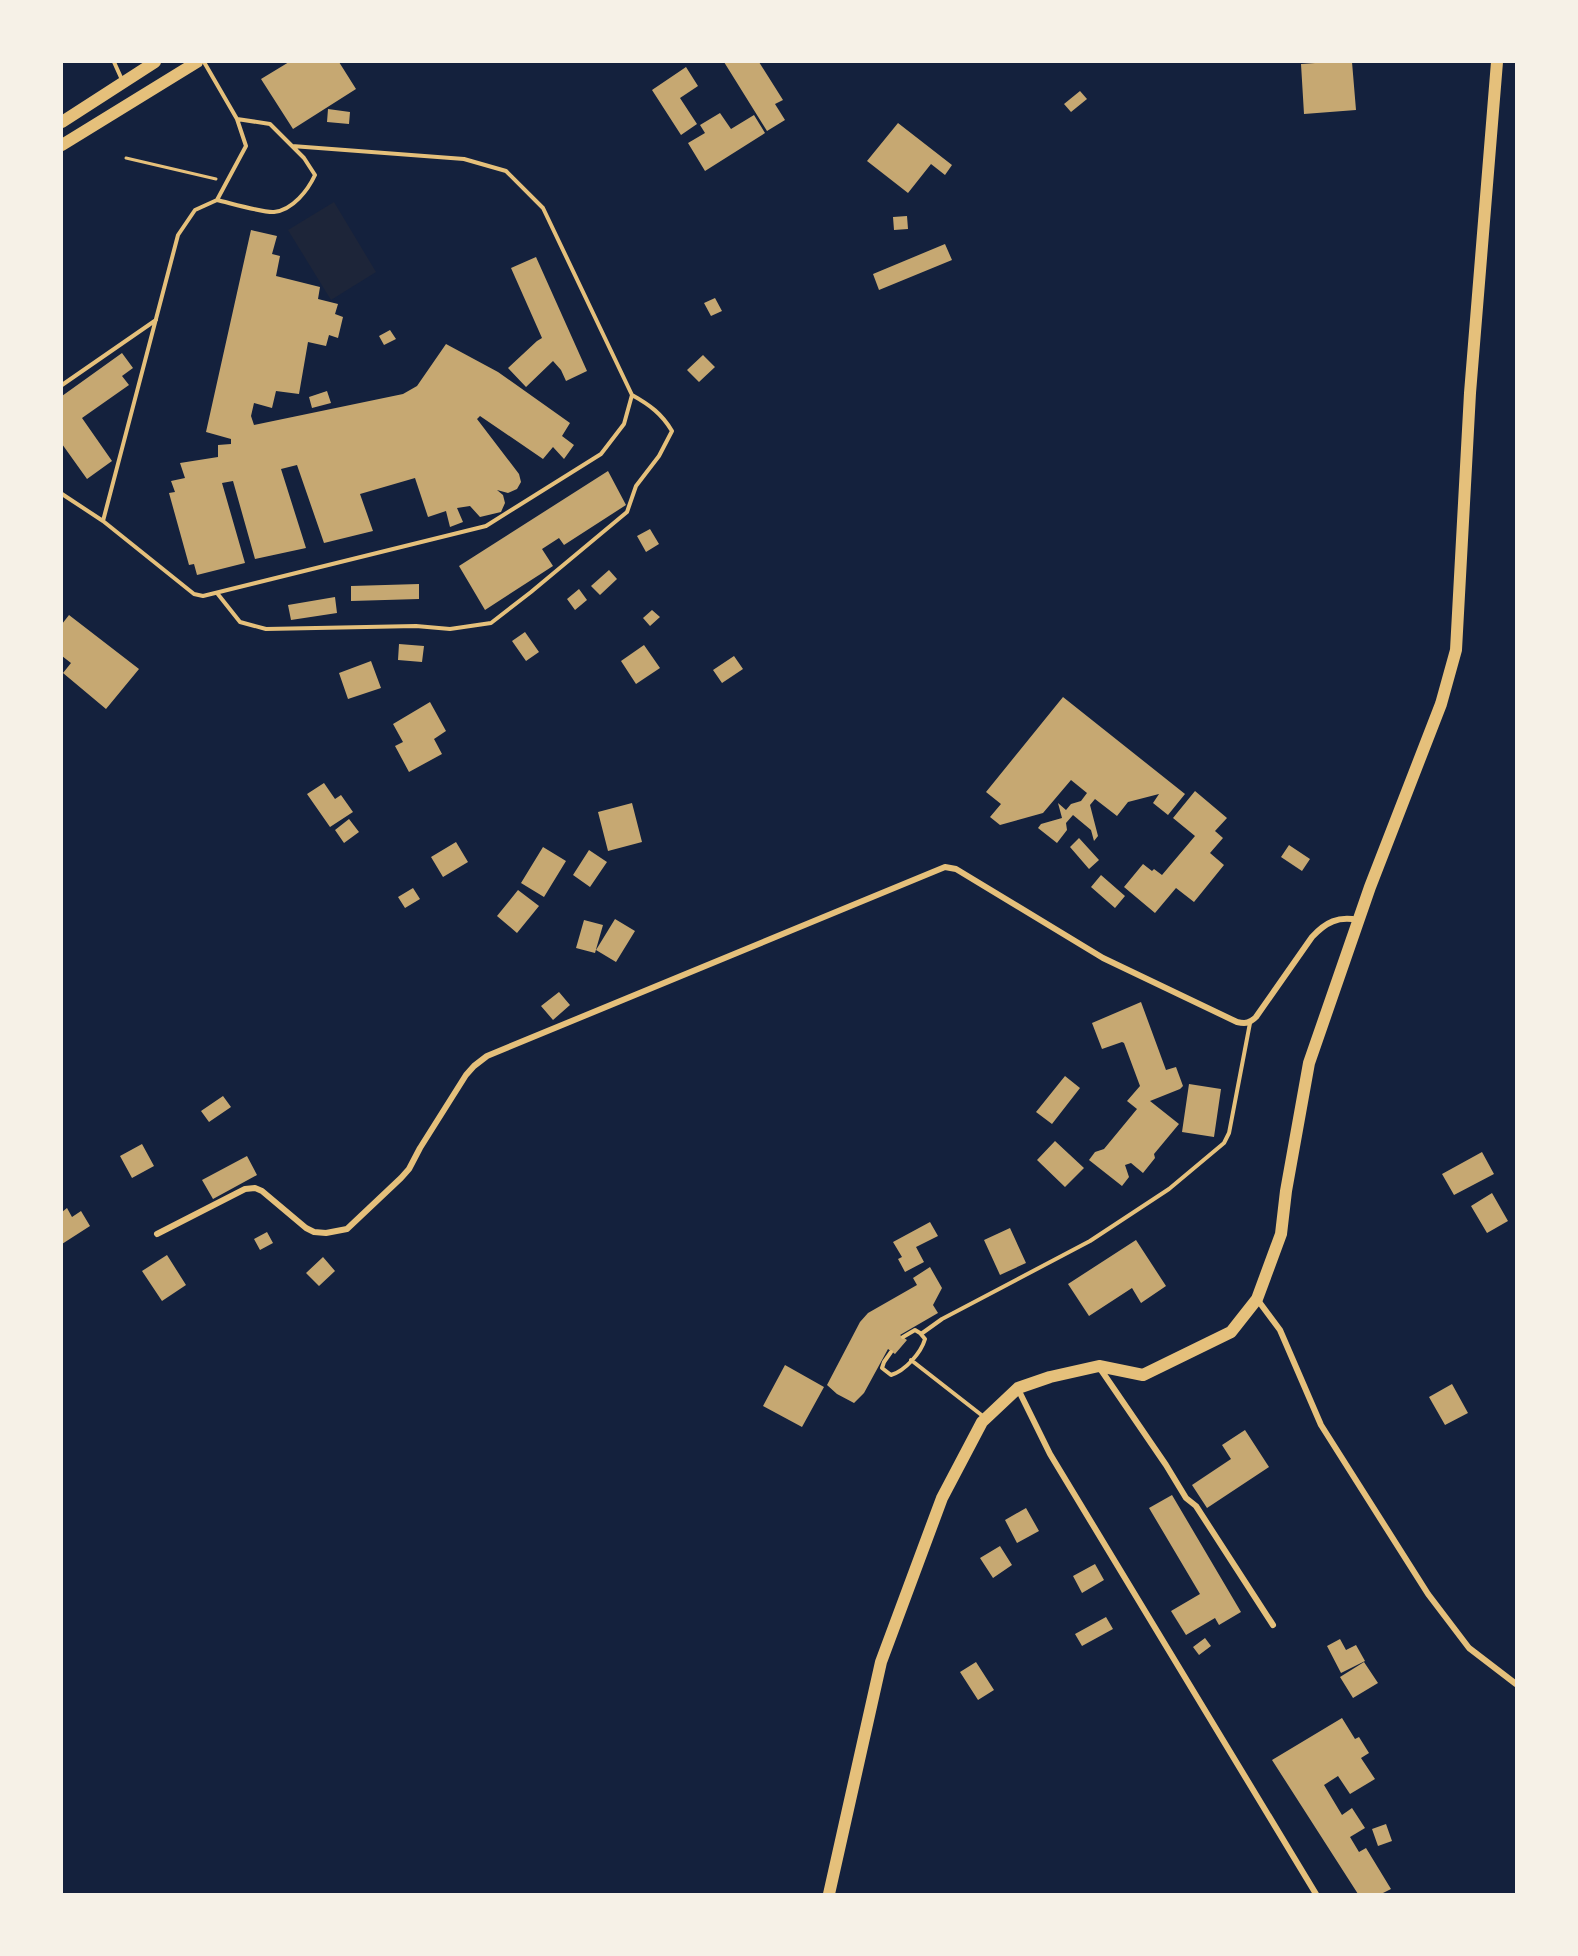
<svg xmlns="http://www.w3.org/2000/svg" width="1578" height="1956" viewBox="0 0 1578 1956" font-family="Rubik,sans-serif">
<style>
.green{fill:#1d2539}
.building{fill:#c6a872}
.lines{fill:none;stroke-linecap:round;stroke-linejoin:round}
.path{stroke:#e5c07b;stroke-width:3}
.service{stroke:#e5c07b;stroke-width:4}
.minor{stroke:#e5c07b;stroke-width:6}
.secondary{stroke:#e5c07b;stroke-width:12}
</style>
<rect width="100%" height="100%" fill="#14213d"/>
<path class="green" d="M334,202L376,272L331,300L288,230Z"/>
<path class="building" d="M289,62H339L356,89L293,129L261,79Z
M724,62H759L783,100L775,104L785,120L767,131Z
M1329,62H1352L1356,110L1304,114L1301,64Z
M686,67L698,86L680,98L697,124L681,135L652,90Z
M1080,91L1087,99L1071,112L1064,104Z
M328,109L350,112L349,124L327,122Z
M720,113L731,129L754,115L765,133L705,171L688,143L705,133L700,125Z
M898,123L952,165L945,175L931,164L908,193L867,161Z
M907,216L908,229L894,230L893,217Z
M251,230L277,236L272,254L280,256L276,276L320,287L318,299L338,304L335,314L343,317L338,338L329,335L326,346L308,342L299,394L276,391L272,408L254,403L251,416L254,425L403,394L417,386L446,344L498,372L570,423L562,436L574,445L564,459L553,447L543,459L480,416L477,419L519,474L521,482L517,489L508,493L497,490L503,495L505,503L501,512L480,517L470,506L457,508L463,522L450,527L446,511L428,517L415,478L360,494L373,531L324,543L297,465L281,469L306,548L255,559L233,481L222,483L245,563L197,575L194,564L189,565L169,493L175,492L171,481L185,478L180,463L218,457V445L231,444V439L206,432Z
M945,244L952,260L879,290L873,274Z
M536,257L587,371L566,381L561,370L553,361L526,387L508,368L537,341L542,338L511,268Z
M715,298L722,311L711,316L704,303Z
M390,330L396,339L384,345L379,336Z
M122,353L133,368L122,376L129,385L82,418L112,461L87,479L62,444V396Z
M703,355L715,367L699,382L687,370Z
M327,391L331,403L312,408L309,397Z
M608,471L626,505L564,545L559,538L542,549L553,566L485,610L459,566Z
M650,529L659,544L646,552L637,536Z
M609,570L617,579L600,595L591,586Z
M419,584V599L351,601V586Z
M579,589L587,600L575,610L567,599Z
M335,597L337,613L291,620L288,605Z
M652,610L660,617L650,626L643,618Z
M69,615L139,669L106,709L63,673L71,663L62,656V624Z
M525,632L539,652L526,661L512,641Z
M399,644L424,646L422,662L398,660Z
M644,645L660,668L636,684L621,661Z
M734,656L743,669L722,683L713,670Z
M371,661L381,688L348,699L339,673Z
M1063,697L1185,794L1168,815L1153,803L1159,794L1128,802L1117,816L1095,799L1090,805L1098,836L1094,841L1091,830L1073,815L1066,823L1067,830L1057,843L1038,828L1041,824L1062,818L1058,803L1066,810L1071,804L1081,801L1087,793L1071,780L1043,813L1000,825L990,817L1001,804L986,792Z
M430,702L446,731L434,739L442,754L409,772L395,746L403,742L393,724Z
M324,783L335,799L341,795L353,812L330,827L307,794Z
M1195,791L1227,818L1215,831L1223,838L1210,853L1224,865L1194,902L1176,888L1155,913L1124,887L1143,864L1152,871L1154,869L1162,875L1195,836L1173,818Z
M632,803L642,842L608,851L598,812Z
M349,819L359,832L344,843L335,830Z
M1079,838L1099,860L1089,869L1070,847Z
M456,842L468,862L443,877L431,857Z
M1289,845L1310,859L1302,871L1281,857Z
M543,847L566,861L544,897L521,883Z
M589,850L607,862L590,887L573,875Z
M1101,875L1125,896L1115,908L1091,887Z
M413,888L420,899L405,908L398,897Z
M518,890L539,906L517,933L497,916Z
M615,919L635,931L616,962L596,950Z
M584,920L603,925L595,953L576,948Z
M559,992L570,1005L553,1020L541,1006Z
M1141,1002L1166,1070L1176,1067L1183,1086L1180,1089L1150,1101L1179,1124L1154,1154L1155,1158L1143,1173L1131,1163L1125,1165L1129,1177L1122,1186L1089,1160L1095,1152L1104,1149L1137,1109L1127,1101L1140,1086L1124,1043L1122,1042L1102,1049L1092,1023Z
M1065,1076L1080,1088L1052,1124L1036,1112Z
M1189,1084L1221,1089L1214,1137L1182,1132Z
M223,1096L231,1107L209,1122L201,1111Z
M1055,1141L1084,1168L1065,1187L1037,1160Z
M142,1144L154,1166L132,1178L120,1156Z
M1482,1152L1494,1174L1454,1195L1442,1174Z
M247,1156L257,1175L213,1199L202,1180Z
M1492,1193L1508,1221L1487,1233L1471,1206Z
M67,1208L72,1217L81,1211L90,1226L62,1244V1212Z
M930,1222L938,1236L916,1247L924,1262L905,1272L898,1259L902,1257L893,1242Z
M1010,1228L1026,1263L1000,1275L984,1240Z
M267,1232L273,1243L260,1250L254,1239Z
M1136,1240L1166,1286L1141,1303L1132,1288L1089,1316L1068,1284Z
M167,1255L186,1285L162,1301L142,1271Z
M323,1257L335,1271L319,1286L306,1273Z
M930,1267L942,1288L933,1305L938,1313L900,1335L907,1340L895,1354L888,1349L864,1393L854,1403L837,1394L827,1385L860,1322L868,1313L917,1285L913,1278Z
M785,1365L824,1387L802,1427L763,1406Z
M1452,1384L1468,1413L1445,1425L1429,1397Z
M1245,1430L1269,1467L1207,1508L1192,1485L1231,1459L1222,1445Z
M1172,1495L1241,1612L1219,1625L1215,1618L1186,1635L1171,1611L1200,1594L1149,1508Z
M1026,1508L1039,1531L1017,1543L1005,1520Z
M1000,1546L1012,1565L993,1578L980,1558Z
M1095,1564L1104,1580L1082,1593L1073,1576Z
M1106,1617L1113,1629L1082,1646L1075,1634Z
M1205,1638L1211,1646L1199,1655L1193,1647Z
M1340,1639L1346,1650L1356,1645L1365,1661L1341,1673L1327,1646Z
M976,1662L994,1690L978,1700L960,1672Z
M1364,1662L1378,1683L1353,1698L1340,1677Z
M1342,1718L1355,1739L1359,1737L1369,1753L1361,1758L1375,1779L1350,1794L1338,1776L1324,1785L1342,1815L1352,1808L1365,1828L1350,1837L1359,1852L1366,1848L1391,1889L1381,1894H1358L1272,1760Z
M1386,1824L1392,1841L1378,1846L1372,1829Z"/>
<g class="lines">
<path class="path" d="M126,158L216,179"/>
<path class="service" d="M114,62L123,82
M217,200C230,203 264,213 274,212C293,210 308,190 315,175L304,158L270,124L237,119
M62,385L156,320
M62,494L103,521L194,594L203,596L486,526L601,454L624,424L632,395L543,208L506,171L464,159L292,146
M103,521L178,235L195,210L217,200L246,146L237,119L204,62
M217,593L240,622L266,629L416,626L450,629L491,623L531,592L627,512L636,486L659,456L672,431C662,414 650,405 632,395
M921,1334L942,1319L1090,1241L1169,1189L1224,1143L1229,1133L1250,1023
M891,1352L884,1362L882,1368L891,1375C905,1371 921,1353 925,1339L920,1333L915,1330L903,1337
M911,1360L984,1417"/>
<path class="minor" d="M157,1234L245,1189L255,1188L262,1191L306,1228L314,1232L326,1233L347,1229L401,1178L409,1169L420,1148L466,1075L474,1066L487,1056L945,867L956,869L1103,958L1237,1022C1246,1024 1250,1023 1256,1017L1312,937C1326,922 1338,916 1358,920
M1257,1299L1280,1330L1321,1425L1428,1594L1469,1648L1516,1684
M1099,1367L1166,1465L1186,1498L1196,1506L1273,1625
M1018,1389L1050,1454L1316,1894"/>
<path class="secondary" d="M62,122L155,62
M62,145L197,62
M829,1894L881,1662L942,1498L982,1422L1018,1388L1050,1377L1099,1366L1143,1375L1231,1332L1257,1299L1281,1234L1286,1191L1309,1063L1370,887L1441,704L1456,650L1470,393L1497,62"/>
</g>
<rect width="1578" height="1956" fill="none" stroke="#f6f1e7" stroke-width="126"/>
</svg>
